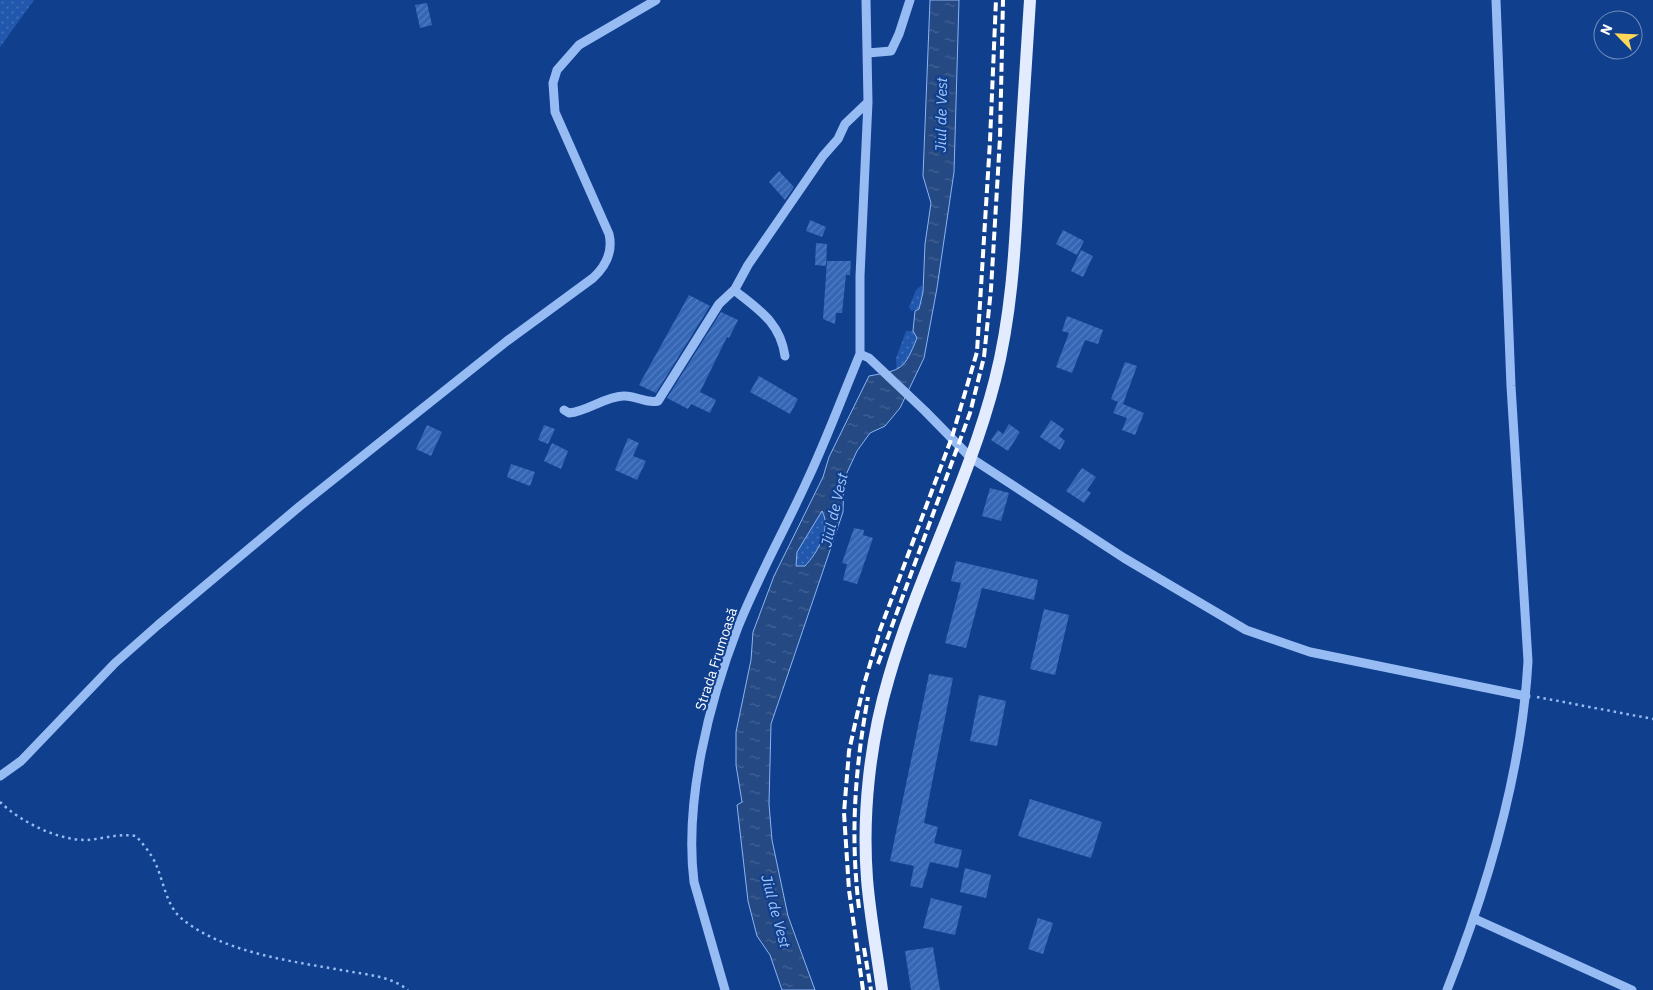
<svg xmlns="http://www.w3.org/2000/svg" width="1653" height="990" viewBox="0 0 1653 990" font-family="'IBM Plex Sans',sans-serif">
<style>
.grass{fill:url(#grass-dots)}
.water{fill:url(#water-ripples);stroke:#89b5f6;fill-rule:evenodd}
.building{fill:url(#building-hatch)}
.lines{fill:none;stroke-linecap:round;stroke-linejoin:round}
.path{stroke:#97bbf3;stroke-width:2.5;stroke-dasharray:2.5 4;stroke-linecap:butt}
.minor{stroke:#97bbf3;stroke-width:9}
.major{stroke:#e3ecff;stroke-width:12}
.rail{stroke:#fff;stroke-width:4;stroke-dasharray:9 4;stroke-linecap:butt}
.labels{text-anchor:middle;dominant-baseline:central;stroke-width:4.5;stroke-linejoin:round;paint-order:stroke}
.street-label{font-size:14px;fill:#fff;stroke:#103f8d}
.water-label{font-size:15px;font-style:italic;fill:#a3c6fa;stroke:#103f8d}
</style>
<defs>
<pattern id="grass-dots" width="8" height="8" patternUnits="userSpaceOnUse" patternTransform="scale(1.25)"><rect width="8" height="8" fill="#2158ad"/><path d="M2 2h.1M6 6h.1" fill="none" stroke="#4271b9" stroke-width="1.8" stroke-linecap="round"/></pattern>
<pattern id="water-ripples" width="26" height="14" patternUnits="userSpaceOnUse" patternTransform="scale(1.25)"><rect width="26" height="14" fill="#254983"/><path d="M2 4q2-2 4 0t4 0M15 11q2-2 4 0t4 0" fill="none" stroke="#466496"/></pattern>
<pattern id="building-hatch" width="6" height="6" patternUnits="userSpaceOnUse" patternTransform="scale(1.25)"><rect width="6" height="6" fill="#3466b5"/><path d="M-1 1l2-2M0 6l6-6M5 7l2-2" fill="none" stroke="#527dc0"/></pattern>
</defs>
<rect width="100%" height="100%" fill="#103f8d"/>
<path class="grass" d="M0,0H34L0,47Z
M922,285L923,292L919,309L911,311L909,307L916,290Z
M906,331H913L917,338L907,361L897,371L896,358Z
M822,511C832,529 818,553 805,566H796L797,552Z"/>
<path class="water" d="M930,0H959L954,172L937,288L924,358L900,408L885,426L870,433L857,451L844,479L843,512L771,724L769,804L772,840L788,916L815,990H782L770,955L757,936L748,901L737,805L742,802L736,765V732L751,660L753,632L774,576L823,477L829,457L869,376C902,370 904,370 917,338L913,331L915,311L919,309L923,292L925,244L931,203L923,176ZM822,511C832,529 817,553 805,566H796L797,552Z"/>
<path class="building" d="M427,3L432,25L420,28L415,5Z
M779,171L794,187L785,200L769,182Z
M810,220L826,227L822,237L806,231Z
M1063,230L1084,241L1077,255L1056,244Z
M816,243L827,244L826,266L815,265Z
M1081,250L1093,256L1083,277L1071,271Z
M827,261H851L850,275H846L842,313H836L835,324L823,319Z
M689,295L710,306L656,393L639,385Z
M721,312L738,320L729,338L727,337L700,392L716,400L710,413L691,404L688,409L667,398Z
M1067,316L1103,330L1098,344L1085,340L1072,373L1056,367L1069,333L1062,331Z
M1125,362L1137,366L1123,404L1144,413L1135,435L1122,430L1127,418L1113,413L1118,402L1111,399Z
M759,376L798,399L790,414L750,392Z
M1051,420L1064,429L1059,436L1065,441L1060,450L1040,437Z
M1009,424L1020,432L1008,451L991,440L998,430L1003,434Z
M427,425L442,432L431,456L416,449Z
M544,425L555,429L548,444L538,440Z
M628,438L639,443L633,456L646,461L637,480L615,470Z
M552,443L568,451L561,469L544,461Z
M511,464L535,472L530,486L507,477Z
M1082,468L1096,477L1087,490L1091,493L1084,503L1066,491Z
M990,488L1009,493L1001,521L982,516Z
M854,528L864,530L863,535L873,538L857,584L843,580L847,564L842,563Z
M956,561L1038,580L1034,600L982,588L966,648L945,643L961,583L951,581Z
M1044,609L1069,615L1055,675L1030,669Z
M929,674L953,678L924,823L938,827L934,843L962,850L958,868L930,862L922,888L910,886L914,866L890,861Z
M979,695L1006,701L997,746L970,741Z
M1030,799L1102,822L1091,858L1018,836Z
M965,868L991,875L986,898L960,892Z
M931,898L962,906L955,935L923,928Z
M1038,918L1053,923L1043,954L1028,949Z
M933,947L940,990H911L905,951Z"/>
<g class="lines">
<path class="path" d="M1537,697L1653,719
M0,802C21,822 57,840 86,840C104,839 118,833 136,836C144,845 153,856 157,867C164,884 167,906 181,918C222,953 296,962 347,971C368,975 390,976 408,990"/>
<path class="minor" d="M866,0L868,102L860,276V354L869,358L925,411L971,458L1124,558L1246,630L1310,652L1526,696
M868,53L891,51L899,34L910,0
M734,290C759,310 780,322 785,356
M564,410L569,413C588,411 604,397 623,396C636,395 645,404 658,401L719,304L735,289L748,265L801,188L823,156L838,139L845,124L868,102
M0,776L21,761L115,663L158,625L300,506L507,341L593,278C606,266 613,251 609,234L555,112L553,83L557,70L579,45L656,0
M1475,919L1632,990
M725,990L694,882C684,801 709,702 738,627C758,577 784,531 806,483C826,441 842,397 860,354
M1447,990C1488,886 1522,773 1528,661L1511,386L1496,0"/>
<path class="major" d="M882,990C877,953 870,916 867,879C862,813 870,741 889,677C918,576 969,482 995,380C1011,318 1015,252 1018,188C1022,125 1026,63 1030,0"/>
<path class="rail" d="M878,664L970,413L984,357L991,289L1000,138L1003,0
M859,908C850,835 855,769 868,697
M864,948L871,990
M863,990L849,890L844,813L849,751L863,688L880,630L952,437L977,352L990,141L996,0"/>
</g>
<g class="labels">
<g class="street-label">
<text transform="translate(716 659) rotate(-72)">Strada Frumoasă</text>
</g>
<g class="water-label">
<text transform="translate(941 115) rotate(-89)">Jiul de Vest</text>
<text transform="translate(834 510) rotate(-77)">Jiul de Vest</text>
<text transform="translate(776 911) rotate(75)">Jiul de Vest</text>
</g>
</g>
<g transform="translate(1618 35) rotate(294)"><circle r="24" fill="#103f8d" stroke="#708cbb"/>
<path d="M0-4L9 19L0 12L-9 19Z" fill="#ffd859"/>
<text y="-8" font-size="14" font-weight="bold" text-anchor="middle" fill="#ffffff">N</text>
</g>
</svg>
